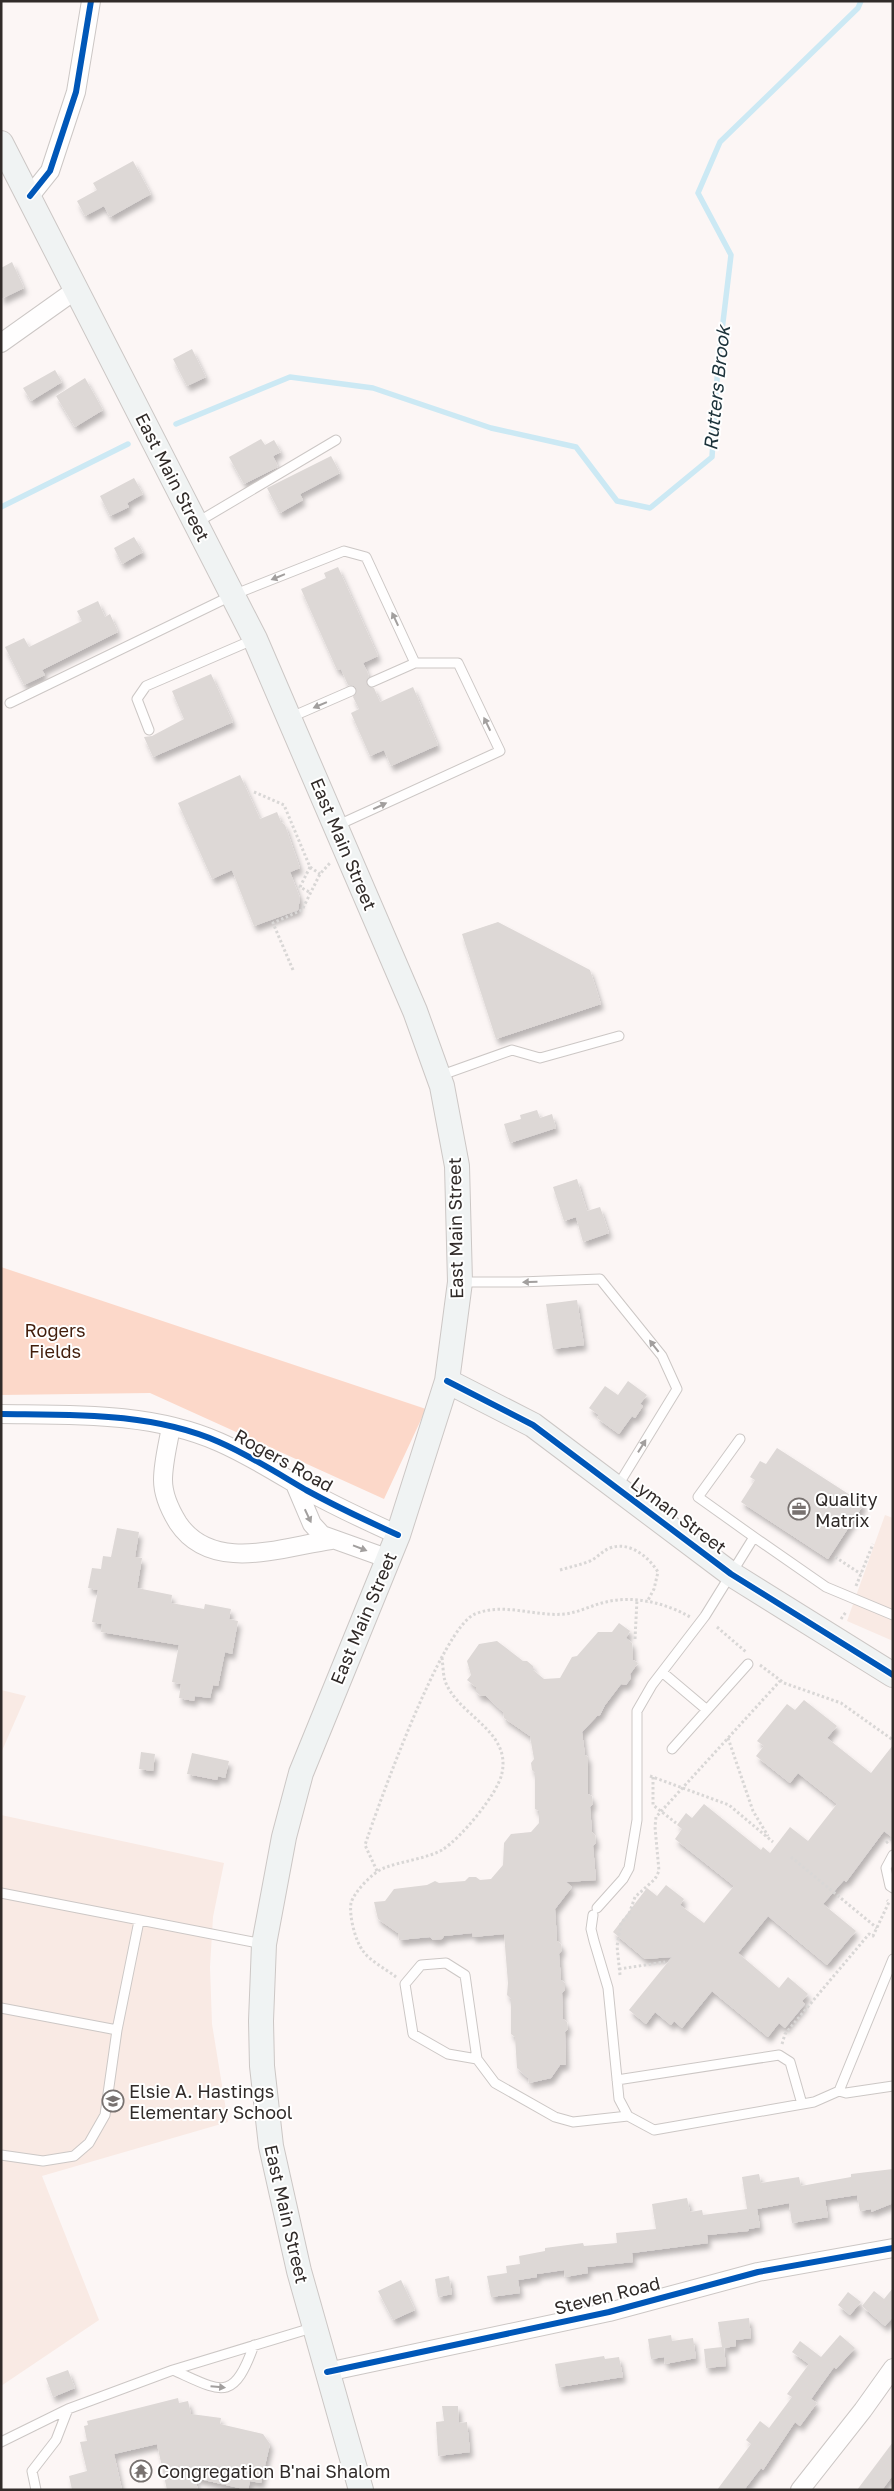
<svg xmlns="http://www.w3.org/2000/svg" width="894" height="2491" viewBox="0 0 894 2491" font-family="'Golos Text',sans-serif">
<style>
.built{fill:#f9eae4}
.green{fill:#fcd8c9}
.lines{fill:none;stroke-linecap:round;stroke-linejoin:round}
.stream{stroke:#cce9f4;stroke-width:5.5}
.building{fill:#ddd8d6;filter:url(#shadow)}
.lane-casing{stroke:#ccc7c5;stroke-width:11}
.street-casing{stroke:#ccc7c5;stroke-width:20}
.secondary-casing{stroke:#ccc7c5;stroke-width:26}
.path{stroke:#d9d7d6;stroke-width:3;stroke-dasharray:2.5 2.5;stroke-linecap:butt}
.lane{stroke:#fffefe;stroke-width:9}
.street{stroke:#fffefe;stroke-width:18}
.secondary{stroke:#f0f3f3;stroke-width:24}
.cycleway-casing{stroke:#fff;stroke-width:9}
.cycleway{stroke:#0057b8;stroke-width:6}
.oneway{fill:#a29f9e}
.labels{text-anchor:middle;dominant-baseline:central;stroke-width:4;stroke-linejoin:round;paint-order:stroke}
.street-label{font-size:18px;fill:#312b29;stroke:#fff}
.park-label{font-size:18px;fill:#421d0b;stroke:#fff}
.poi-label{font-size:18px;fill:#312b29;stroke:#fff;text-anchor:start}
.water-label{font-size:19px;font-style:italic;fill:#1d333b;stroke:#fff}
</style>
<defs>
<filter id="shadow"><feDropShadow dx="3" dy="5.5" stdDeviation="2.5" flood-color="#0004"/></filter>
</defs>
<rect width="100%" height="100%" fill="#fcf6f5"/>
<path class="built" d="M885,1515L893,1518V1641L847,1621Z
M1,1690L26,1696L1,1753Z
M1,1815L224,1863L213,1917L210,1967L212,2024L228,2122L42,2176L99,2320L1,2386Z"/>
<path class="green" d="M1,1267L426,1409L384,1499L150,1393L1,1395Z"/>
<g class="lines">
<path class="stream" d="M176,424L290,377L373,388L491,428L576,447L617,501L650,508L712,457L718,364L731,255L698,193L720,142L858,8L861,1
M1,507L128,444"/>
</g>
<path class="building" d="M133,161L151,194L110,217L104,206L85,216L77,201L97,190L93,183Z
M12,262L24,288L1,299V268Z
M192,349L206,377L187,386L173,359Z
M55,370L62,382L31,401L23,388Z
M85,378L103,410L75,427L56,396Z
M261,439L265,445L274,440L281,452L273,456L278,467L244,484L229,457Z
M331,456L340,473L300,494L303,500L280,513L267,488Z
M134,478L143,494L127,503L129,507L110,516L100,496Z
M134,537L143,552L122,564L114,548Z
M338,567L378,656L363,663L369,676L366,681L367,685L374,688L380,702L413,687L438,745L391,766L384,750L370,756L351,713L359,709L353,697L357,689L354,686L348,685L341,669L337,670L301,589L326,578L324,573Z
M98,601L105,617L110,614L118,632L42,670L45,675L24,685L5,647L24,638L29,647L82,621L77,611Z
M211,674L233,722L153,757L144,737L152,736L184,719L172,691Z
M240,775L260,819L277,812L281,822L285,825L300,868L290,872L300,898L298,910L254,926L232,870L212,879L178,803Z
M498,922L590,970L601,1004L496,1039L462,934Z
M537,1110L540,1118L552,1114L556,1128L510,1143L504,1124L521,1119L520,1115Z
M577,1179L587,1211L600,1207L609,1233L583,1242L576,1217L564,1221L553,1187Z
M577,1300L584,1345L553,1349L546,1304Z
M628,1381L647,1395L640,1404L643,1406L635,1418L632,1416L619,1434L597,1418L599,1415L589,1408L605,1386L618,1395Z
M777,1448L864,1504L828,1559L741,1502L755,1480L750,1477L760,1461L766,1464Z
M117,1528L139,1532L135,1557L142,1558L137,1588L172,1595L171,1603L204,1609L205,1604L231,1609L229,1619L238,1621L232,1654L225,1652L218,1686L213,1685L210,1698L195,1696L194,1701L179,1698L181,1684L172,1682L179,1645L101,1632L102,1624L92,1622L98,1590L88,1588L92,1568L101,1569L103,1556L111,1557Z
M619,1623L630,1631L626,1638L632,1643L633,1660L638,1663L630,1674L631,1678L626,1685L621,1684L605,1705L600,1715L597,1716L582,1732L585,1755L588,1757V1794L592,1796L593,1804L590,1807L592,1832L595,1835L596,1843L593,1846L596,1880L566,1882L572,1887L555,1909L557,1941L561,1944L562,1950L559,1954L561,1980L565,1983V1990L562,1993L563,2019L567,2022L568,2029L565,2032L566,2065H560L551,2078L529,2083L528,2078L517,2068L515,2037L511,2034V1999L507,1995L508,1983L504,1934L473,1937L472,1933L444,1936L442,1939L433,1940L430,1937L399,1940L398,1933L378,1919L374,1902L385,1901L394,1889L427,1885L435,1881L439,1883L465,1881L469,1877H476L480,1880L491,1879L503,1865L504,1843L511,1834L531,1832L539,1823V1811L535,1809V1773L532,1770L531,1763L534,1759L530,1736L504,1718L503,1712L486,1696H481L476,1692V1687L467,1680L471,1675L467,1661L479,1644L497,1641L523,1661H527L533,1666V1670L544,1679L560,1678L572,1657L577,1656L598,1632H612Z
M804,1700L837,1726L827,1738L871,1773L893,1745V1838L884,1831L846,1882L844,1880L823,1904L856,1931L827,1965L768,1916L738,1953L779,1988L788,1977L808,1994L802,2001L805,2004L785,2028L779,2023L768,2037L712,1991L682,2028L674,2021L671,2025L655,2012L646,2024L629,2010L672,1957L645,1959L613,1932L647,1888L657,1896L666,1885L684,1899L680,1905L704,1923L734,1886L675,1839L682,1829L677,1825L686,1813L692,1818L704,1804L761,1850L763,1847L770,1853L790,1827L808,1841L837,1804L798,1773L790,1783L756,1756L764,1746L757,1741L787,1704L795,1710Z
M141,1752L155,1754L153,1771L139,1769Z
M192,1753L229,1761L225,1778L218,1776L217,1780L187,1774Z
M893,2169L891,2204L871,2212V2209L860,2211L857,2195L825,2200L828,2217L792,2223L789,2203L757,2209L760,2227L749,2229L748,2231L707,2235L708,2243L632,2253L633,2262L587,2267L588,2273L565,2277L564,2270L537,2274V2277L518,2280L520,2293L491,2297L487,2276L507,2273L506,2266L520,2264L519,2256L545,2251V2248L583,2243L584,2246L617,2243L616,2233L656,2229L652,2204L687,2198L690,2212L702,2210L703,2215L747,2209L742,2177L759,2174L761,2183L799,2177L801,2186L851,2177V2174Z
M449,2276L452,2294L438,2297L435,2279Z
M401,2280L415,2310L393,2320L378,2291Z
M893,2288V2317L885,2326L862,2306L874,2291L884,2299Z
M848,2292L861,2302L850,2315L838,2305Z
M749,2318L751,2338L736,2340V2346L724,2348L726,2366L706,2368L704,2349L722,2347L718,2322Z
M671,2335L672,2341L693,2338L696,2358L665,2364L664,2357L651,2359L648,2339Z
M840,2335L855,2348L836,2369L834,2367L811,2399L817,2403L800,2426L795,2422L763,2470L761,2468L744,2490H717L751,2444L746,2440L760,2421L769,2428L792,2397L787,2394L809,2364L792,2352L800,2341L821,2357Z
M604,2356L605,2359L619,2357L623,2377L559,2387L555,2364Z
M68,2370L75,2388L53,2397L46,2378Z
M178,2398L179,2403L188,2401L191,2414L221,2418L220,2424L263,2434L270,2444L261,2483L250,2481L248,2490L195,2478L198,2490H167L157,2444L114,2454L122,2490H72L69,2476L87,2471L80,2442L87,2441L84,2426L88,2425L87,2421Z
M442,2406H458L459,2423L467,2422L470,2452L438,2456L436,2422L444,2421Z
M893,2442V2475L882,2490H857Z"/>
<g class="lines">
<g class="lane-casing">
<path id="lane" d="M196,523L336,440
M10,703L233,595L344,551L366,557L415,663
M289,718L351,691
M149,730L137,699L146,686L255,639
M336,826L500,751L458,663H415L372,682
M439,1076L512,1050L540,1058L619,1036
M460,1282H520L600,1279L662,1356L677,1389L617,1487
M740,1439L698,1497L754,1537
M662,1672L707,1710
M672,1749L748,1664
M893,1855L886,1868L890,1886L893,1888
M1,1893L263,1944
M597,1908L623,1879L629,1868L637,1820V1711L652,1685L705,1616L754,1537L826,1587L893,1615
M593,1915L591,1929L594,1941L608,1988L619,2099L628,2116L654,2130L814,2102L839,2091
M893,1959L839,2091L846,2093L893,2086
M1,2008L117,2030L139,1921
M477,2059L448,2054L413,2034L405,1984L421,1965L446,1963L465,1975L477,2059L495,2083L555,2117L573,2122L628,2116
M617,2080L779,2055L790,2062L802,2104
M1,2155L43,2161L74,2156L89,2143L105,2115L117,2030
M173,2370C222,2392 233,2403 254,2345
M1,2442L68,2409L173,2370L315,2327
M36,2490L32,2471L56,2440L68,2409"/>
</g>
<g class="street-casing">
<path id="street" d="M30,196L50,171L76,92L91,1
M1,343L77,289
M1,1414C73,1415 151,1412 219,1442C249,1455 277,1473 306,1490C335,1506 367,1521 398,1535
M171,1427C168,1444 163,1463 163,1480C163,1495 170,1510 178,1523C212,1574 282,1547 331,1540
M295,1484L312,1524L322,1535L389,1559
M327,2372L609,2312L758,2272L893,2248
M800,2490L863,2410L893,2368"/>
</g>
<g class="secondary-casing">
<path id="secondary" d="M1,143L255,639L415,1011L442,1086L457,1166L460,1282L447,1381L398,1535L301,1773L284,1837L264,1944L261,2021L262,2066L271,2146L299,2271L361,2490
M447,1381L533,1425L731,1574L893,1675"/>
</g>
<path class="path" d="M254,792L284,805L310,867L320,874
M310,867L300,887L311,893
M293,970L273,923L302,910L320,874L330,863
M835,1557L861,1574
M560,1570C570,1567 580,1565 590,1561C597,1558 602,1551 610,1548C629,1541 648,1556 658,1572L654,1589L647,1602
M856,1586L873,1544
M841,1619L846,1612
M717,1627L746,1652
M635,1639L637,1600
M760,1665L784,1683L841,1703L893,1740
M728,1738L753,1811L768,1836
M650,1776L729,1805L773,1842
M653,1777V1805L676,1823
M886,1843L893,1837
M791,1857L877,1928
M377,1871L365,1845C378,1806 442,1627 475,1614C504,1602 535,1617 565,1614C580,1612 592,1605 606,1602C633,1595 666,1603 690,1617
M619,1969L665,1962
M620,1975L617,1946L621,1923L629,1914L635,1897L655,1879L659,1871L655,1827L656,1817L780,1681
M396,1977C386,1969 370,1961 363,1951C355,1940 349,1916 351,1903C354,1892 373,1872 384,1868C402,1861 425,1859 442,1850C460,1839 498,1794 502,1773C511,1730 458,1716 445,1681C443,1674 443,1665 442,1658
M782,2044L785,2034L869,1934L873,1936L889,1902L887,1900"/>
<use href="#lane" class="lane"/>
<use href="#street" class="street"/>
<use href="#secondary" class="secondary"/>
<g class="cycleway-casing">
<path id="cycleway" d="M30,196L50,171L76,92L91,1
M447,1381L533,1425L731,1574L893,1675
M1,1414C73,1415 151,1412 219,1442C249,1455 277,1473 306,1490C335,1506 367,1521 398,1535
M327,2372L609,2312L758,2272L893,2248"/>
</g>
<use href="#cycleway" class="cycleway"/>
</g>
<defs><path id="oneway-solid" d="M-6-.8H1V-3.2L6.5 0L1 3.2V.8H-6Z" transform="scale(1.25)"/></defs>
<g class="oneway">
<use href="#oneway-solid" transform="translate(278 577) rotate(158)"/>
<use href="#oneway-solid" transform="translate(395 619) rotate(-115)"/>
<use href="#oneway-solid" transform="translate(320 705) rotate(157)"/>
<use href="#oneway-solid" transform="translate(487 724) rotate(-116)"/>
<use href="#oneway-solid" transform="translate(380 806) rotate(-25)"/>
<use href="#oneway-solid" transform="translate(530 1282) rotate(178)"/>
<use href="#oneway-solid" transform="translate(654 1346) rotate(-128)"/>
<use href="#oneway-solid" transform="translate(642 1446) rotate(-58)"/>
<use href="#oneway-solid" transform="translate(308 1516) rotate(65)"/>
<use href="#oneway-solid" transform="translate(360 1548) rotate(21)"/>
<use href="#oneway-solid" transform="translate(218 2387) rotate(5)"/>
</g>
<defs>
<g id="office-ring" transform="scale(1.125)"><circle r="9.5" fill="#fff" stroke="#787270" stroke-width="1.5"/><path d="M-6-3h4V-5.5h4V-3h4V5H-6ZM-1-4.5V-3h2v-1.5ZM-6 0V1H6V0Z" fill="#787270"/></g>
<g id="school-ring" transform="scale(1.125)"><circle r="9.5" fill="#fff" stroke="#787270" stroke-width="1.5"/><path d="M0-5L7-2L0 1L-7-2ZM-4 1L0 2.5L4 1V4Q0 6-4 4Z" fill="#787270"/></g>
<g id="temple-ring" transform="scale(1.125)"><circle r="9.5" fill="#fff" stroke="#787270" stroke-width="1.5"/><path d="M0-6L5-2H3V0L6.5 2.5H4V6H1.5V3h-3V6H-4V2.5H-6.5L-3 0V-2H-5Z" fill="#787270"/></g>
</defs>
<g fill-rule="evenodd">
<use href="#office-ring" x="799" y="1509"/>
<use href="#school-ring" x="113" y="2101"/>
<use href="#temple-ring" x="141" y="2471"/>
</g>
<g class="labels">
<g class="street-label">
<text transform="translate(173 477) rotate(63)">East Main Street</text>
<text transform="translate(344 844) rotate(67)">East Main Street</text>
<text transform="translate(455 1228) rotate(-91)">East Main Street</text>
<text transform="translate(284 1460) rotate(29)">Rogers Road</text>
<text transform="translate(679 1515) rotate(37)">Lyman Street</text>
<text transform="translate(363 1618) rotate(-67)">East Main Street</text>
<text transform="translate(287 2214) rotate(77)">East Main Street</text>
<text transform="translate(607 2295) rotate(-14)">Steven Road</text>
</g>
<g class="park-label">
<text x="55" y="1330">Rogers<tspan x="55" dy="21">Fields</tspan></text>
</g>
<g class="poi-label">
<text x="815" y="1499">Quality<tspan x="815" dy="21">Matrix</tspan></text>
<text x="129" y="2091">Elsie A. Hastings<tspan x="129" dy="21">Elementary School</tspan></text>
<text x="157" y="2471">Congregation B'nai Shalom</text>
</g>
<g class="water-label">
<text transform="translate(716 388) rotate(-84)">Rutters Brook</text>
</g>
</g>
<rect width="894" height="2491" fill="none" stroke="#312b29" stroke-width="5"/>
</svg>
